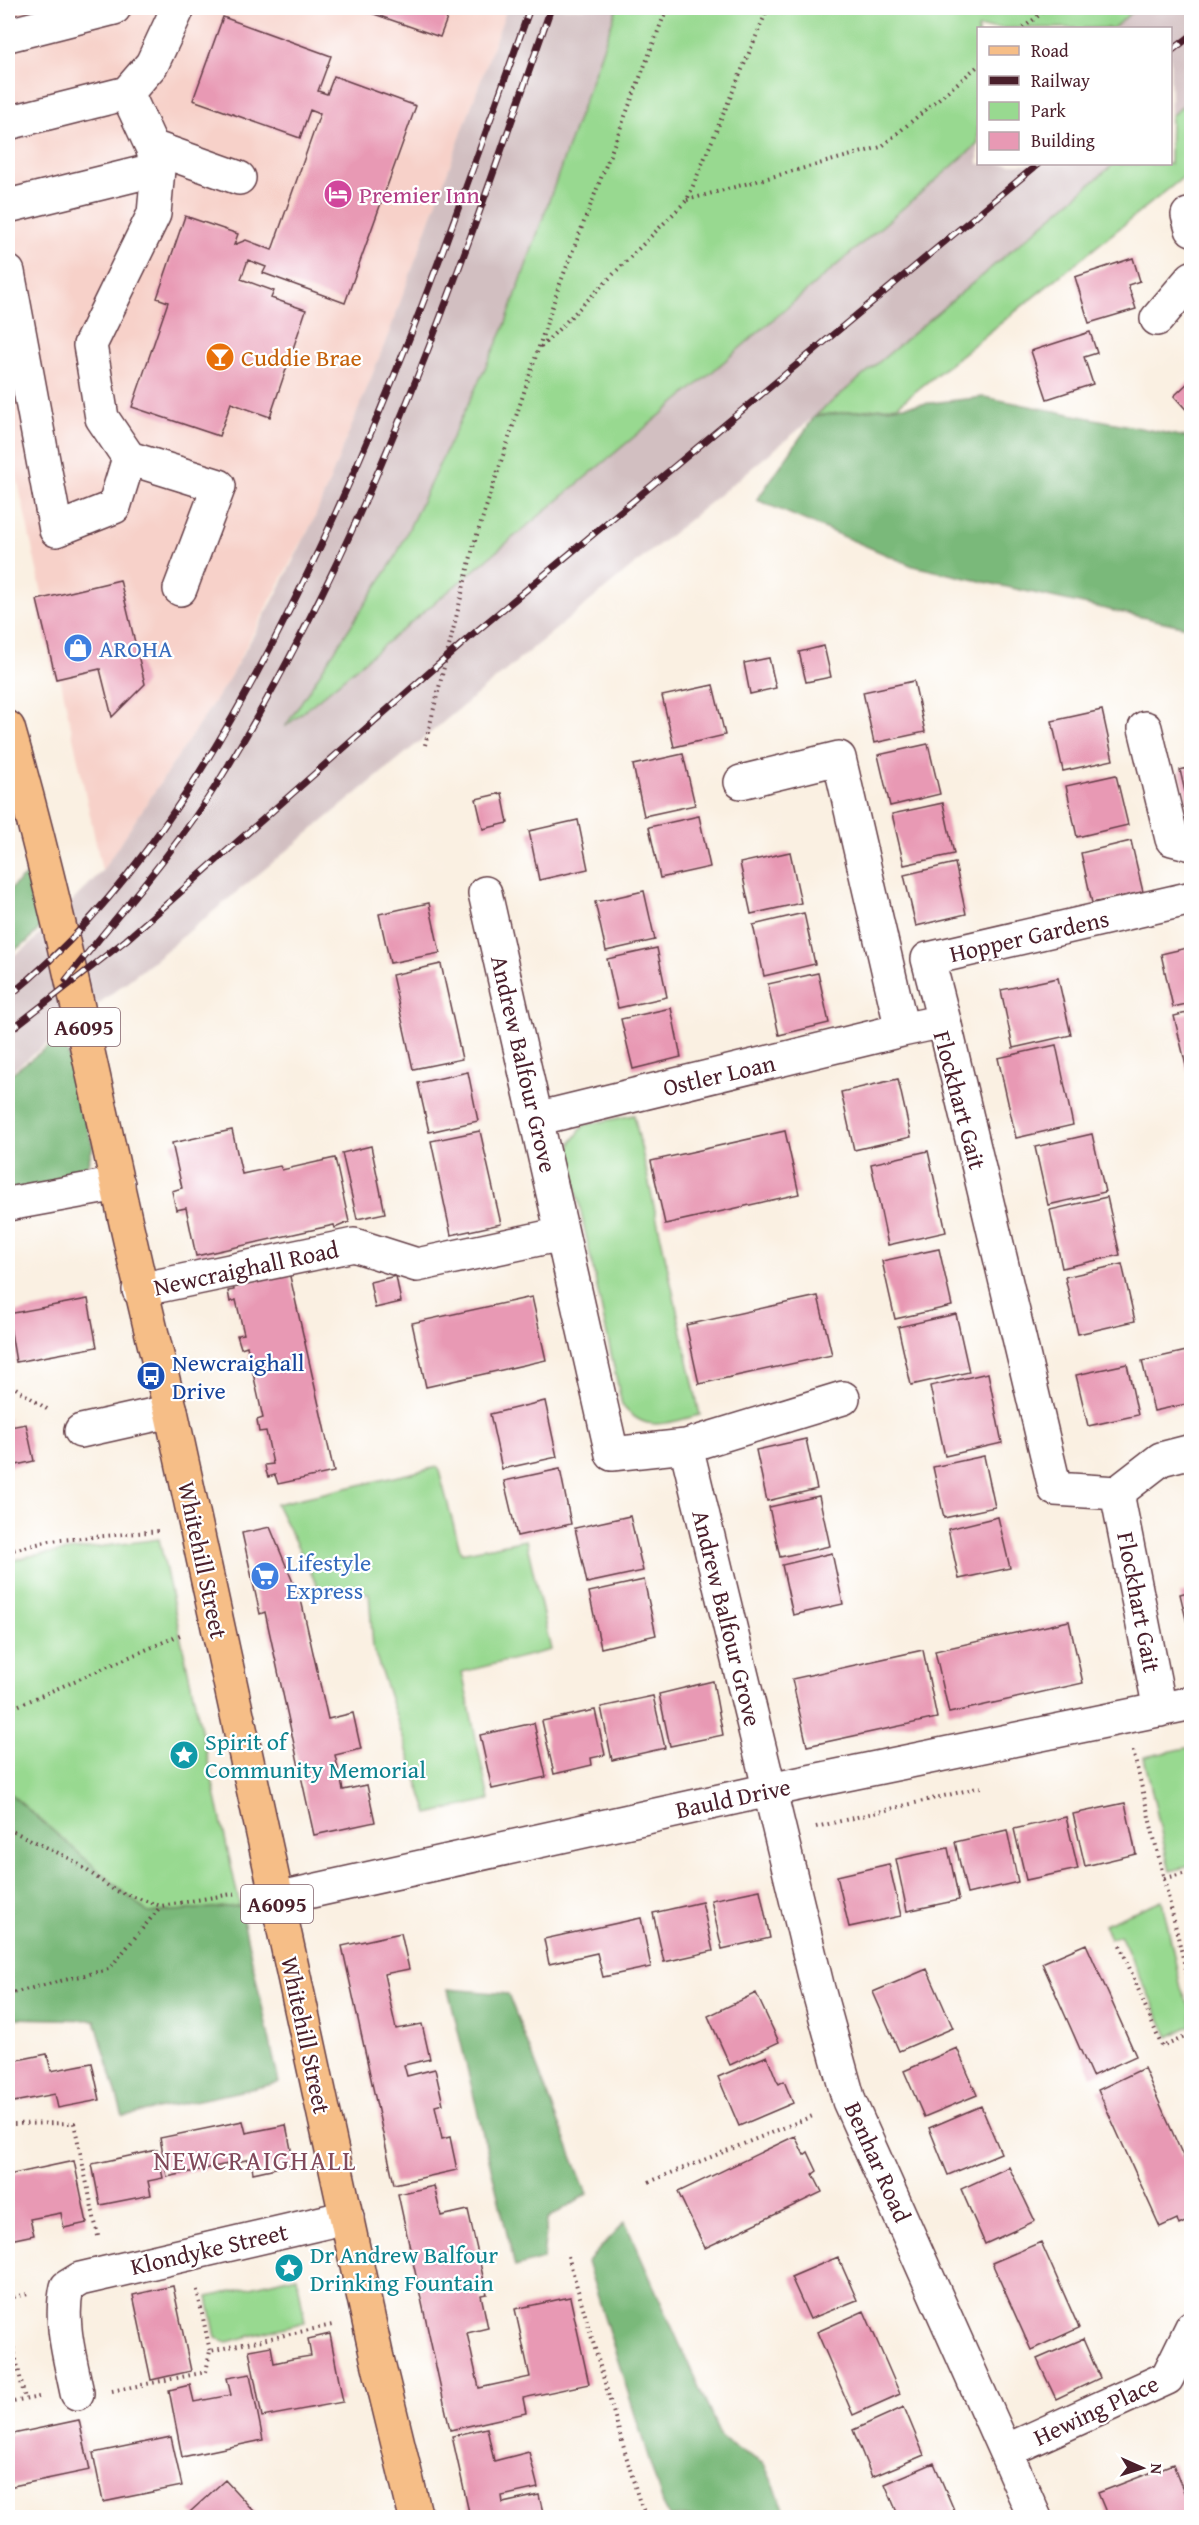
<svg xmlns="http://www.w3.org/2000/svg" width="1199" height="2525" viewBox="0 0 1199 2525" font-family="'Gentium Book Plus',serif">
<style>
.built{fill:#f7d1c9}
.industrial{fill:#d2bfc1}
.green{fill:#98d990;stroke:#717c5e;stroke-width:1.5}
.forest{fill:#7ab97a;stroke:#626c52;stroke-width:1.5}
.building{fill:#e899b4}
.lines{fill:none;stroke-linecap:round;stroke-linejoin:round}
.minor-casing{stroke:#643e46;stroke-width:36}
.major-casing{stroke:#643e46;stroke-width:36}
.path{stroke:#643e46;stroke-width:4;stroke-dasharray:1.5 4.5;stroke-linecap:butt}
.minor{stroke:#fff;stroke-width:33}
.major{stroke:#f6be87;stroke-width:33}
.rail-casing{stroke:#4a1f2b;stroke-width:7}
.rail{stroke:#fff;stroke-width:4.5;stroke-dasharray:14;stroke-linecap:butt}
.labels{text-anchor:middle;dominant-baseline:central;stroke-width:4.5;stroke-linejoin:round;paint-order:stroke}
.shield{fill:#fff;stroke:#80626b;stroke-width:1.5}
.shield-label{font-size:22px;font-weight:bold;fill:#4a1f2b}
.hotel-label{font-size:24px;fill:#b23c85;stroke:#fff;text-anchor:start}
.food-label{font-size:24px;fill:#c56008;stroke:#fff;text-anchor:start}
.shop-label{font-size:24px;fill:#366cbe;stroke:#fff;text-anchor:start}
.street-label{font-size:24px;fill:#4a1f2b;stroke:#fff}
.transit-label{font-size:24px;fill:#164399;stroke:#fff;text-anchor:start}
.culture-label{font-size:24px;fill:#0d838f;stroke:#fff;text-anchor:start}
.quarter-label{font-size:27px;letter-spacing:1.5px;fill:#814a5b;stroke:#fff}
</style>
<rect width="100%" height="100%" fill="#fff"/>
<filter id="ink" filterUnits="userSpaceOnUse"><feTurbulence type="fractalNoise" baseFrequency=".0167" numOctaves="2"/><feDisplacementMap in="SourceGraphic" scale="12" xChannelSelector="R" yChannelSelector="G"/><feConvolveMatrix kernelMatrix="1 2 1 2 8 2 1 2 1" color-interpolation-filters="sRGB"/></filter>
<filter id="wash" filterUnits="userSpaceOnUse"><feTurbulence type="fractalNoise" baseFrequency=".008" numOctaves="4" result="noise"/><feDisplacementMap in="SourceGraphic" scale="24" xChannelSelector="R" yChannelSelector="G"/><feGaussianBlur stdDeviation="1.35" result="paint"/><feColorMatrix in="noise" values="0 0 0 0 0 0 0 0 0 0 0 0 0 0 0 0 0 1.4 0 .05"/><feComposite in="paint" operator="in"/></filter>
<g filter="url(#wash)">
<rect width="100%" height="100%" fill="#faf0e2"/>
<path class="built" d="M8,8H507L389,333L315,517L227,682L102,871L8,436Z"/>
<path class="industrial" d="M507,8H1191V98L1171,116L1170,28H978V164H1114L815,416L147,966L8,1074V959L28,946L102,871L227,682L275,597L315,517L389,333Z"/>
<path class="green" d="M617,8H1137L1113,28H978V144L705,378L285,727L395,558L504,328Z
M1191,98V171L897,406L815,416L1114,164H1170L1171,116Z
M634,1115L700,1415C667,1422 646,1435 622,1405L569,1156L571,1143L584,1125Z
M438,1467L461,1553L526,1540L551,1650L462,1672L489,1800L428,1814L373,1647L369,1593L320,1591L276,1504Z
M159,1539L240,1906L148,1913L8,1792V1562L29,1556Z
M1191,1747V1866L1170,1871L1144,1757Z
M1162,1900L1181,1988L1191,2010V2025L1169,2037L1120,1935L1110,1939L1104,1924Z
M297,2276L305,2322L227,2342L216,2338L208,2297Z"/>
<path class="forest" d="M984,397L1191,438V628L913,566L757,500L815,416Z
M28,873L40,928L27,942L8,954V891Z
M63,1036L93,1147L80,1188L8,1200V1076Z
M8,1792L148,1913L240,1906L279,2083L123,2116L95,2020L8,2018Z
M448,1989L508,1994L587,2194L547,2219L543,2259L515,2267Z
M625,2222L722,2439L764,2464L788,2517H670L663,2504L587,2262Z"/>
<g id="blocks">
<path class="building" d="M357,8H451L440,37Z
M223,17L331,56L318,91L327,94L334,76L416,106L345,303L263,273L266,267L248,260L241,279L274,291L271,298L306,310L270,417L231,403L219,436L132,407L168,302L157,298L185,216L238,234L234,245L246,240L272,250L320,114L310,110L300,138L193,100Z
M1133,258L1140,281L1128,285L1136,309L1089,323L1075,277Z
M1090,332L1097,353L1084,357L1093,384L1047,399L1031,351Z
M1191,380V415L1174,396Z
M120,580L145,684L112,717L100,669L56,679L37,600Z
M824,646L831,677L806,682L799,652Z
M769,658L776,688L750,694L744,663Z
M914,681L925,732L874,743L863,692Z
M713,685L725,735L674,747L662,696Z
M1102,710L1113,760L1063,771L1052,721Z
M928,744L940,794L890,806L878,755Z
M683,754L695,805L644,816L633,765Z
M1191,767V818L1180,770Z
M1116,775L1128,825L1077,837L1066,786Z
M502,793L508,823L483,829L476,799Z
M943,803L954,854L904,865L892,814Z
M699,816L710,867L660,878L649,827Z
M578,820L588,869L539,880L529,831Z
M1131,841L1143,892L1092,903L1081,853Z
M790,852L801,903L751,914L740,863Z
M955,863L966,914L916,926L904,875Z
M644,891L655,940L606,951L595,902Z
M429,903L440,953L390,963L379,914Z
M804,913L815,964L764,976L753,925Z
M1191,947V1003L1173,1007L1161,954Z
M657,948L667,997L618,1008L607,959Z
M441,964L462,1059L413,1069L392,975Z
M818,973L829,1023L779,1035L768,984Z
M1058,978L1071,1035L1013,1048L1001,990Z
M671,1008L681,1057L633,1069L621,1019Z
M1191,1012V1069L1187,1070L1174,1016Z
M1056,1045L1073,1125L1016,1138L998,1058Z
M468,1072L478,1121L429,1132L418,1083Z
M898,1079L911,1137L854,1150L841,1092Z
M232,1130L242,1174L280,1166L282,1170L335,1158L349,1222L335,1228L334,1225L196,1256L186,1208L176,1210L172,1191L182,1188L172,1143Z
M480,1131L501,1224L451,1235L431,1141Z
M785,1131L799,1194L665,1224L651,1161Z
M1092,1134L1105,1192L1048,1205L1035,1147Z
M371,1146L385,1213L357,1219L342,1153Z
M928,1151L946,1232L888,1245L871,1164Z
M1107,1197L1120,1255L1062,1268L1050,1210Z
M939,1249L952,1306L895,1319L882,1261Z
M1122,1264L1135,1321L1078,1334L1065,1277Z
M289,1272L334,1472L278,1484L275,1475L268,1477L266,1471L265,1465L273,1464L266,1431L259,1432L257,1420L263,1418L247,1346L241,1348L237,1335L244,1334L236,1300L230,1302L228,1291L234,1290L233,1284Z
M396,1276L401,1302L375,1308L370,1282Z
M818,1296L832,1355L699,1384L686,1325Z
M532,1297L546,1360L426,1387L412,1323Z
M88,1299L97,1347L16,1362L8,1314Z
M956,1314L969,1372L911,1385L898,1327Z
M1191,1350V1403L1154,1411L1142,1361Z
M1127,1364L1138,1415L1088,1426L1076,1375Z
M988,1373L1002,1443L945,1456L930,1386Z
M545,1401L557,1457L502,1469L490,1414Z
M8,1417L10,1427L26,1424L34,1461L8,1467Z
M806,1439L817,1489L767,1501L756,1450Z
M984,1456L995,1507L944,1518L933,1467Z
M560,1469L571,1524L517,1536L504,1481Z
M819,1496L830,1546L780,1557L769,1507Z
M630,1516L643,1571L587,1583L575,1528Z
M998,1517L1010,1568L959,1579L948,1529Z
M270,1527L302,1604L328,1719L353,1713L361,1749L335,1755L343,1790L367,1785L375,1822L314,1835L265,1612L260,1614L242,1533Z
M832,1553L843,1604L793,1615L782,1565Z
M644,1580L656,1635L601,1648L589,1592Z
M1191,1591V1640L1180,1594Z
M1069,1621L1083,1683L949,1713L935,1651Z
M923,1650L937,1718L807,1746L792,1679Z
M713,1681L723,1735L670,1746L659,1694Z
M653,1696L665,1748L612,1760L601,1707Z
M595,1710L605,1755L591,1758L592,1765L554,1774L542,1721Z
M534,1723L546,1777L492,1789L480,1735Z
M1125,1803L1136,1854L1085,1866L1073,1814Z
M1066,1817L1078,1869L1026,1880L1014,1829Z
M1007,1830L1018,1882L967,1894L955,1842Z
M948,1848L959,1900L907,1911L896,1859Z
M889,1864L901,1916L849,1927L837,1876Z
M760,1890L770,1938L722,1949L711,1900Z
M702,1902L713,1951L664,1962L653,1913Z
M641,1918L651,1967L603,1977L597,1953L549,1964L544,1939Z
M401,1933L409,1969L384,1974L396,2029L422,2024L430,2059L404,2065L407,2076L435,2069L443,2104L435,2106L442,2139L450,2137L457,2170L394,2184L342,1946Z
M1086,1944L1136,2056L1092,2076L1042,1963Z
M927,1969L953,2028L899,2051L873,1992Z
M756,1993L779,2042L730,2065L708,2016Z
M957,2048L977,2095L924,2117L904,2071Z
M47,2054L51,2071L92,2063L100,2100L58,2108L55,2094L8,2103V2062Z
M767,2056L777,2081L779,2084L784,2081L793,2103L739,2126L718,2077Z
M1144,2068L1191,2174V2219L1179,2225L1177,2219L1160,2227L1098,2090Z
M981,2106L1001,2153L948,2175L929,2128Z
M243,2121L246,2133L286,2125L294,2164L253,2173L251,2159L167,2177L160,2138Z
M795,2136L804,2155L808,2152L817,2171L813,2174L822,2192L705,2248L678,2192Z
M157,2150L163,2178L148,2181L151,2195L100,2205L92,2164Z
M74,2161L87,2223L64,2228L61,2213L30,2219L34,2235L10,2240L8,2175Z
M1009,2167L1035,2221L985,2244L961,2189Z
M434,2186L441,2216L468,2210L487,2294L481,2295L488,2328L467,2333L479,2388L530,2377L515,2309L570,2297L589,2384L523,2398L526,2413L450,2430L398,2194Z
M1041,2242L1079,2328L1031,2350L992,2263Z
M838,2257L857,2300L810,2319L791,2277Z
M173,2286L191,2371L151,2380L133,2295Z
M864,2311L900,2394L853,2415L817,2332Z
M330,2334L343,2402L262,2417L249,2350L271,2346L274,2363L292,2359L311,2356L308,2339Z
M1083,2339L1100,2378L1056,2399L1037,2359Z
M250,2374L263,2440L182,2457L169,2390L190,2385L194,2402L231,2395L227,2378Z
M904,2407L924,2455L872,2477L853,2430Z
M79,2420L90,2470L8,2487V2435Z
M487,2428L494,2461L529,2452L538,2488L502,2496L503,2503L539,2495L544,2517H470L452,2436Z
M171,2437L182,2486L103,2502L93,2453Z
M934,2463L957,2517H899L885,2484Z
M1173,2464L1191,2510V2517H1108L1098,2493Z
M225,2480L249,2506L260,2517H195L190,2512Z"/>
</g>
</g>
<g filter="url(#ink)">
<use href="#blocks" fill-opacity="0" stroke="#643e46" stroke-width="1.5"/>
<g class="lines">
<g class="minor-casing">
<path id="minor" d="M8,35L114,8
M8,123L127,93L152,64L178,8
M152,147L239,178
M8,206L158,169
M1188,215L1192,229
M8,272L56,530L114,507L129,458L102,418L90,345L154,214L158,169L152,147L127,93
M1157,319L1192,278
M129,458L219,486L180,589
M1145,728L1172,839L1192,844
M741,782L839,758L902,1030L944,1021L1055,1489L1117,1493L1160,1710
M485,893L612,1454L686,1446L818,1989L849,2101L1035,2518
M944,1021L928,959L1192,898
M536,1119L902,1030
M8,1204L118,1184
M139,1290L354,1245L417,1265L562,1234
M81,1431L171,1411
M686,1446L843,1398
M1117,1493L1161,1459L1192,1451
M276,1899L769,1790L1192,1703
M77,2393C70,2358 59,2322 67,2287L80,2279L347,2217
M1006,2451L1167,2378L1192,2327"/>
</g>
<g class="major-casing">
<path id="major" d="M8,728C73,953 112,1184 171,1411L377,2358L416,2518"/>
</g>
<path class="path" d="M1023,28L1048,8
M687,200L881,147L978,66
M541,347L687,200L768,8
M425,745L474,544L558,289L667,8
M8,1367L11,1385L50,1411
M8,1551L50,1541L159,1531
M8,1710L182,1634
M1133,1751L1192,1995
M816,1827L981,1787
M8,1829L71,1859L114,1890L161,1906L238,1893
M1164,1878L1192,1872
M1120,1945L1162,2047L1192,2034
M8,1994L109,1969L161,1906
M8,2124L74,2123L98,2236
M649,2182L815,2115
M568,2256L639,2500L647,2518
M197,2290L210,2351
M8,2298L28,2294
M8,2324L25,2399
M112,2391L206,2372L210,2351L332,2325
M8,2403L39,2397"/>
<use href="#minor" class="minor"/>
<use href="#major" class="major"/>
<g class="rail-casing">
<path id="rail" d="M1170,52L1192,35
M66,980C117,915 173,854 217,784C367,544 459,273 551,8
M8,997C128,900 213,761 282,625C383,427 456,217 530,8
M8,1032L126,940L472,635L1038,164"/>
</g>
<use href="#rail" class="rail"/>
</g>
</g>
<defs>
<g id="hotel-disc" transform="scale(1.5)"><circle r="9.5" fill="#d1479c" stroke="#fff"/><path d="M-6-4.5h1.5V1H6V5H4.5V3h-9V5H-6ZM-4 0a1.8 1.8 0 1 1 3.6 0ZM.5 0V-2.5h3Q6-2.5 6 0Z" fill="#fff"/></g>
<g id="bar-disc" transform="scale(1.5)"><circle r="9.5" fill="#e8710a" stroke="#fff"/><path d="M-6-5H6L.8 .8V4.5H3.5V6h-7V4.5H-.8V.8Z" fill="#fff"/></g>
<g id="shop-disc" transform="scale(1.5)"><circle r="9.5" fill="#3f7fe0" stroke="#fff"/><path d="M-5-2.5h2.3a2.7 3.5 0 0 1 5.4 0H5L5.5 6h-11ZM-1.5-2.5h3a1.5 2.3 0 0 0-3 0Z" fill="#fff"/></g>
<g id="bus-disc" transform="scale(1.5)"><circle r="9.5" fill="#1a4fb4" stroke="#fff"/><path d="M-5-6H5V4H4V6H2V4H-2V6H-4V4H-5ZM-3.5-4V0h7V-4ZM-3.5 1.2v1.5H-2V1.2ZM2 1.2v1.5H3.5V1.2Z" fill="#fff"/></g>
<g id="supermarket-disc" transform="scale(1.5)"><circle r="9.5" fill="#3f7fe0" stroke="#fff"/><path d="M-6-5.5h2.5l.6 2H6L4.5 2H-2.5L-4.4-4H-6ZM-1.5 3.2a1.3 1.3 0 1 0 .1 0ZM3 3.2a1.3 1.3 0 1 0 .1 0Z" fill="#fff"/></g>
<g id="sight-disc" transform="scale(1.5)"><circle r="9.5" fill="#0f9aa8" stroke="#fff"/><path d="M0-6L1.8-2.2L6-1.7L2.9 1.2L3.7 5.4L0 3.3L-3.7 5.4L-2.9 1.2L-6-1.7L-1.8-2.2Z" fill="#fff"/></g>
</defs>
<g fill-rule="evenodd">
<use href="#hotel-disc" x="338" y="194"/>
<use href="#bar-disc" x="220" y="357"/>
<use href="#shop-disc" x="78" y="648"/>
<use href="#bus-disc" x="151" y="1376"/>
<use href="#supermarket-disc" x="265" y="1576"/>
<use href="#sight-disc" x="184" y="1755"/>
<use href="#sight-disc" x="289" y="2268"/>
</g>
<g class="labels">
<g class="shield">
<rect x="48" y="1008" width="72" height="38" rx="4.5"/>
<rect x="241" y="1885" width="72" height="38" rx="4.5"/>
</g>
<g class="shield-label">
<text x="84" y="1027">A6095</text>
<text x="277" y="1904">A6095</text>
</g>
<g class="hotel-label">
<text x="359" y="194">Premier Inn</text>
</g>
<g class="food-label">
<text x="241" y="357">Cuddie Brae</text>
</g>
<g class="shop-label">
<text x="99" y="648">AROHA</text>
<text x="286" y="1562">Lifestyle<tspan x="286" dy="28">Express</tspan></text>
</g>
<g class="street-label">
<text transform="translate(1029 936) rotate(-13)">Hopper Gardens</text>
<text transform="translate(524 1064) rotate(77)">Andrew Balfour Grove</text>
<text transform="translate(719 1075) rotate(-13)">Ostler Loan</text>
<text transform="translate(960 1100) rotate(75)">Flockhart Gait</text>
<text transform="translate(246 1268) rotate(-12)">Newcraighall Road</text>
<text transform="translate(203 1560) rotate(78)">Whitehill Street</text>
<text transform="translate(1139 1602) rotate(79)">Flockhart Gait</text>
<text transform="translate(727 1618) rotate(76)">Andrew Balfour Grove</text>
<text transform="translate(733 1798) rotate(-12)">Bauld Drive</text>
<text transform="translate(306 2035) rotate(78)">Whitehill Street</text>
<text transform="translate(878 2162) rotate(66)">Benhar Road</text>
<text transform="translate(209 2249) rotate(-13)">Klondyke Street</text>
<text transform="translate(1096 2410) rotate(-25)">Hewing Place</text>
</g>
<g class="transit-label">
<text x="172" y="1362">Newcraighall<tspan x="172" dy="28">Drive</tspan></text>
</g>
<g class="culture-label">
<text x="205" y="1741">Spirit of<tspan x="205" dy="28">Community Memorial</tspan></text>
<text x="310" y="2254">Dr Andrew Balfour<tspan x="310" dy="28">Drinking Fountain</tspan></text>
</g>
<g class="quarter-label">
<text x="255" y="2160">NEWCRAIGHALL</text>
</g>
</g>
<rect width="1199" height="2525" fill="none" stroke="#fff" stroke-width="30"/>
<rect x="977" y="27" width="195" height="138" fill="#ffffff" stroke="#b7a5aa" stroke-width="1.5"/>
<rect x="989" y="46" width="30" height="9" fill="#f6be87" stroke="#b7a5aa" stroke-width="1.5"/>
<text x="1031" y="57" font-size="18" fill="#4a1f2b">Road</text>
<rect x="989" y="76" width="30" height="9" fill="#4a1f2b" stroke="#b7a5aa" stroke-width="1.5"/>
<text x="1031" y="87" font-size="18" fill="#4a1f2b">Railway</text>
<rect x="989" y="102" width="30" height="18" fill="#98d990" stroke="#b7a5aa" stroke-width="1.5"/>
<text x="1031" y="117" font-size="18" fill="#4a1f2b">Park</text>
<rect x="989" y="132" width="30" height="18" fill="#e899b4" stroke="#b7a5aa" stroke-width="1.5"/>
<text x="1031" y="147" font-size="18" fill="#4a1f2b">Building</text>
<g transform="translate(1142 2468) rotate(93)" stroke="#ffffff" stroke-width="4.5" paint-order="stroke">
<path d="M0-4.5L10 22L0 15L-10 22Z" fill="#4a1f2b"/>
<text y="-9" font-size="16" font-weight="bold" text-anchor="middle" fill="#4a1f2b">N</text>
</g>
</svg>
